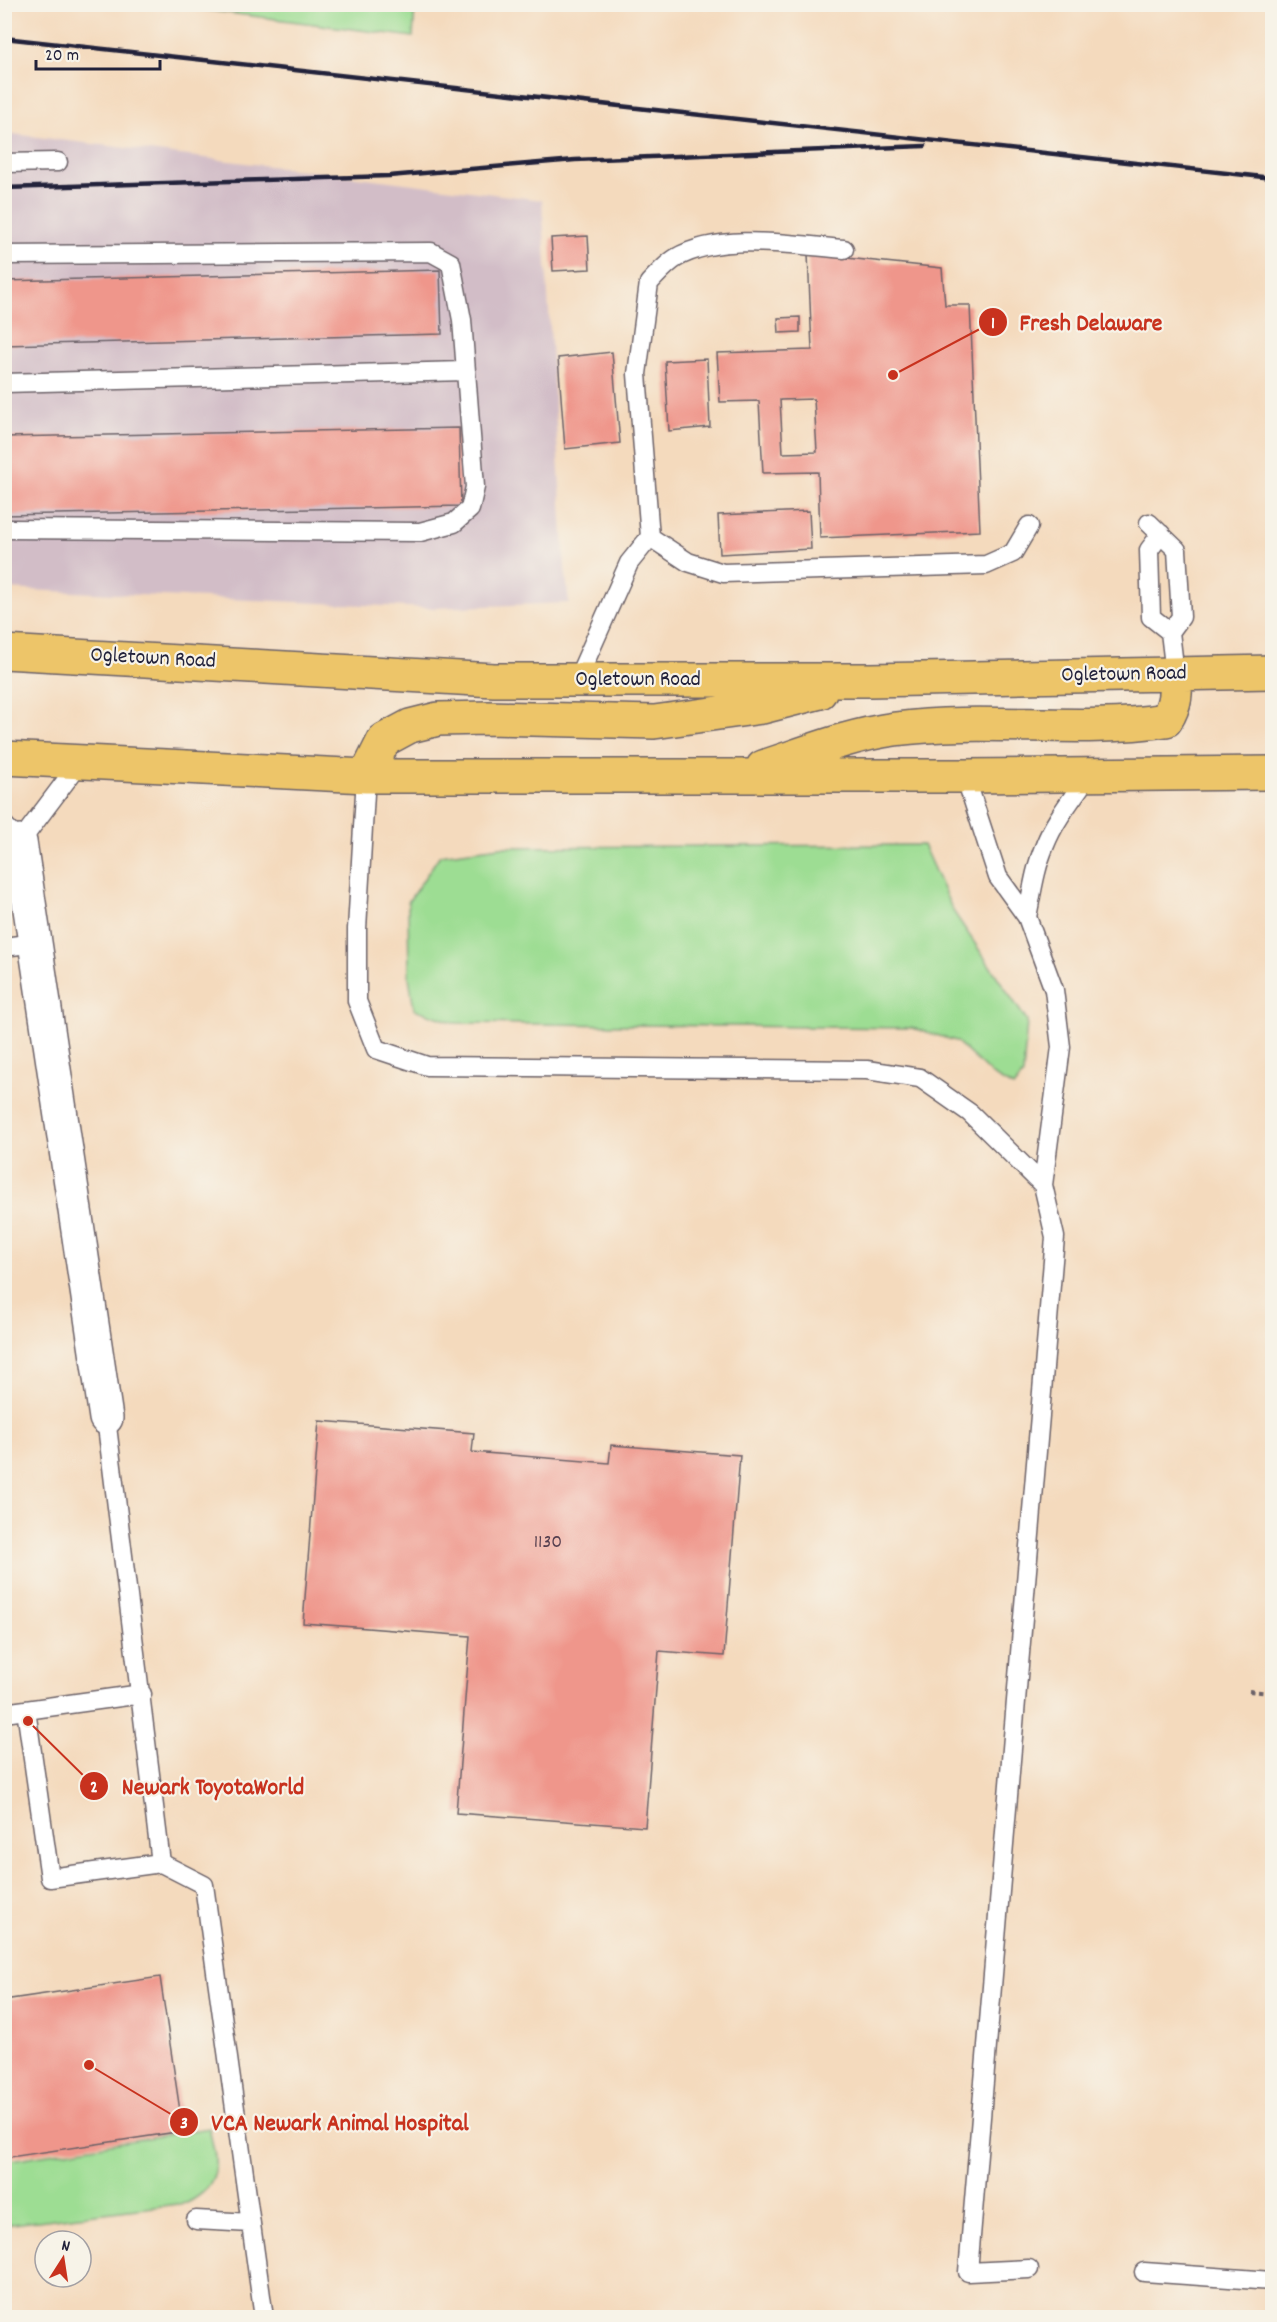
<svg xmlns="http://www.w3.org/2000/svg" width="1277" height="2322" viewBox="0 0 1277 2322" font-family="Dekko,sans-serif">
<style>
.industrial{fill:#d2bdc7}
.green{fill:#9ddd93;stroke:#608067;stroke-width:1.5}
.building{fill:#ef968b;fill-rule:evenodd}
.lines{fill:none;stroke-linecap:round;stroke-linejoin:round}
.lane-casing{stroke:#6c6268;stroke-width:21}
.street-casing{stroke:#6c6268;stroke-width:36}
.primary-casing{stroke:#6c6268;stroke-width:36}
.path{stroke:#6c6268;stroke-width:4;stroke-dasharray:4.5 4.5;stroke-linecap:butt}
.lane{stroke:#fff;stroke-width:18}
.street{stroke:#fff;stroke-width:33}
.primary{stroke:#edc569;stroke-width:33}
.rail{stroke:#22223b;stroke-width:4.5}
.labels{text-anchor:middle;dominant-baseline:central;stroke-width:4.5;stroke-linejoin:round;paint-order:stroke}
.number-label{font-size:20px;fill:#553f4f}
.street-label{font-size:22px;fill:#22223b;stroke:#f7f3e8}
.leader{fill:none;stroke:#c8321e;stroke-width:2}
.callout-dot{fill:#c8321e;stroke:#f7f3e8;stroke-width:2}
.mark-label{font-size:18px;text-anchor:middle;font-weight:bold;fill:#fff}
.callout-label{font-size:24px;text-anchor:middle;font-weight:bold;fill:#c8321e;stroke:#f7f3e8;stroke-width:4.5;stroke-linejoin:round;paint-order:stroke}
</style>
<rect width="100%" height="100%" fill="#f7f3e8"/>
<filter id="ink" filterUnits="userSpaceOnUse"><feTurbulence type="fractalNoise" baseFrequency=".0167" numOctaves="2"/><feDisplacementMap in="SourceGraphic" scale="12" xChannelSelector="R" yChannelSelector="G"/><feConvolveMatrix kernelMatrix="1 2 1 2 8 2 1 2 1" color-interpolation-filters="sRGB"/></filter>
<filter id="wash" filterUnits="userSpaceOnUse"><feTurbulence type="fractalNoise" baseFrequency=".008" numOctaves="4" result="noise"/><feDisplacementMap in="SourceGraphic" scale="24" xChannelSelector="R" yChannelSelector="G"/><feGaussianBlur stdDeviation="1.35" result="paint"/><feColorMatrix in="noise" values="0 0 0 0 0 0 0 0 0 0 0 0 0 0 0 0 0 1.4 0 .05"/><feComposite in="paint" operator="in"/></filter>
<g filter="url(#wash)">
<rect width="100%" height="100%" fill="#f4dabd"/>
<path class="industrial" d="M5,133L542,200L565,568L569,603L431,608L5,589Z"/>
<path class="green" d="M167,5H415L413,37Z
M923,845L953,911L1027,1021L1023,1075L1013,1087L992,1075L956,1041L912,1028L455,1023L414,1009L409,977L408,902L440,855L500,847Z
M209,2128C217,2163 224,2184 187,2203L5,2225V2161Z"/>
<g id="blocks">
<path class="building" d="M588,236L590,269L553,271L551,238Z
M808,254L942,268L945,305H970L980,531L820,538L818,472L763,473L759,401L720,402L717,353L812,350ZM814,399L817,452L783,453L780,400Z
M440,270L442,334L4,345V281Z
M800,317V332L779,333L778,318Z
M612,352L620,443L565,449L558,358Z
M707,359L710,427L669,431L665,361Z
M459,428L461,506L4,515V437Z
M809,511L811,549L720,554L718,515Z
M319,1421L474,1433L472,1452L609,1463L611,1445L740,1455L724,1656L659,1651L645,1827L456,1813L470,1636L303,1623Z
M160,1977L183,2131L4,2158V2000Z
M208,2313L209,2318H186V2316Z"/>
</g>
</g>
<g filter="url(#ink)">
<use href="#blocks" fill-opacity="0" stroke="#6c6268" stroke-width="1.5"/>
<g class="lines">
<g class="lane-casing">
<path id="lane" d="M4,163L58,162
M4,255L431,252L451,263L462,320L475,487L470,509L454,523L420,532L4,529
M4,383L465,371
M1149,523L1177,550L1181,617L1170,632L1175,674
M1161,534L1149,550L1151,617L1170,632
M650,537L688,562L723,573L986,565L1013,553L1029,526
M577,680L629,563L650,537L637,374L649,283C657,275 666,264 676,258C721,232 794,245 844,249
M366,776L357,929V1001L376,1049L427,1066L867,1070L920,1078L970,1113L1043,1185L1055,1237L968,2272L1029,2269
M965,776L998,877L1027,917L1054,990L1061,1047L1043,1185
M4,825L20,842L81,761
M4,894L27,891
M1027,917C1032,892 1035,868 1045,845C1055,819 1074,797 1089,774
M4,947L35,943
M106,1418L161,1863L204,1885L264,2318
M26,1710L50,1878L161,1863
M4,1713L142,1694
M196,2220L251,2223
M1144,2272L1272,2281"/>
</g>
<g class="street-casing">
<path id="street" d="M20,842L106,1418"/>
</g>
<g class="primary-casing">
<path id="primary" d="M4,652L494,680H870L1272,672
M4,758L366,776H965L1272,773
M763,767C806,753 850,735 895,729C985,717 1077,733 1166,720C1176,704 1176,692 1175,674
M366,776L384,740L410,726L438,719L488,718L654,722L762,707L820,692"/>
</g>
<path class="path" d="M1249,1691L1272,1693"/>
<use href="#lane" class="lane"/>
<use href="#street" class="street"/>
<use href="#primary" class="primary"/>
<path class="rail" d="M4,38L1272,178
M4,188L389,176L575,160L925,146"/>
</g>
</g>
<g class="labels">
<g class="number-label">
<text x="548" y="1543">1130</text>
</g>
<g class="street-label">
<text transform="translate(153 659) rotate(3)">Ogletown Road</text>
<text transform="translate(1124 675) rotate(-1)">Ogletown Road</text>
<text x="638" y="680">Ogletown Road</text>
</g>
</g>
<path class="leader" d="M893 375L993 322M28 1721L94 1786M89 2065L184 2122"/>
<g class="callout-dot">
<circle cx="893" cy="375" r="6"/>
<circle cx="28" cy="1721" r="6"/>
<circle cx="89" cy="2065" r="6"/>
<circle cx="993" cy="322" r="15"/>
<circle cx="94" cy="1786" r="15"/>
<circle cx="184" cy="2122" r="15"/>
</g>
<g class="mark-label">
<text x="993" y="328">1</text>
<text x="94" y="1792">2</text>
<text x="184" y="2128">3</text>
</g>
<g class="callout-label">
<text x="1091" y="330">Fresh Delaware</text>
<text x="213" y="1794">Newark ToyotaWorld</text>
<text x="340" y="2130">VCA Newark Animal Hospital</text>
</g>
<rect width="1277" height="2322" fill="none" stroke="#f7f3e8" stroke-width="24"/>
<g transform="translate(63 2259) rotate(12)"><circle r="28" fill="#f7f3e8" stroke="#a29fa3" stroke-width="1.5"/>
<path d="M0-4.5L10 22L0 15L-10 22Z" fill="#c8321e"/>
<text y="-9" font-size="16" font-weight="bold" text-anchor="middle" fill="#22223b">N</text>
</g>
<path d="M36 60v9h124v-9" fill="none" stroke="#22223b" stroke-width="3"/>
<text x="45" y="60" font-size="18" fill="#22223b" stroke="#f7f3e8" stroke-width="4.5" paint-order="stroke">20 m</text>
</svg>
